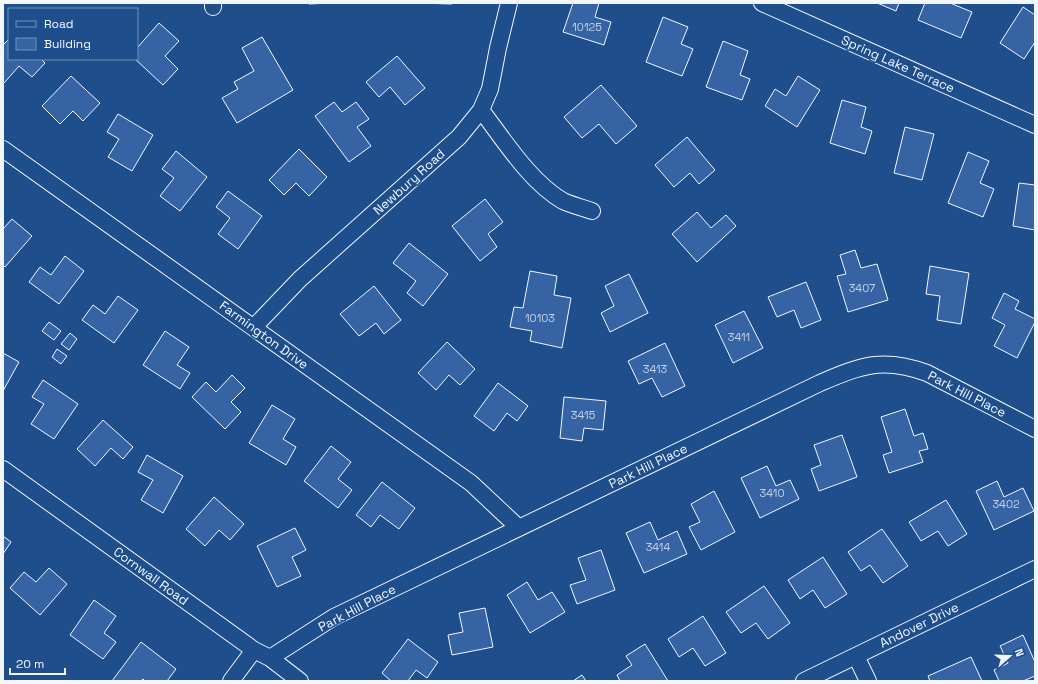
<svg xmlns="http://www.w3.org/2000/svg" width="1038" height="684" viewBox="0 0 1038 684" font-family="'Space Grotesk',sans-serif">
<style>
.building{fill:#3563a3;stroke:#f2f6ff}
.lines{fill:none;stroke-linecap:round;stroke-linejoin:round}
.minor-casing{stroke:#f2f6ff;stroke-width:18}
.minor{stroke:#1f4e8c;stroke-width:16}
.labels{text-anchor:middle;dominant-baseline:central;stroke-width:3;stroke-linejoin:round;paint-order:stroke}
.number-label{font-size:11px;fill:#c3d1e8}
.street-label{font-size:13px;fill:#f2f6ff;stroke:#1f4e8c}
</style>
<rect width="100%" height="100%" fill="#1f4e8c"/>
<path class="building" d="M309,3H331L309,4Z
M418,3H452V4Z
M573,3H599L595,17L611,22L604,45L563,32Z
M877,3H899L896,11Z
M925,3H950L972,12L961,38L918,20Z
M1023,7L1035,15V42L1024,59L1000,43Z
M663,17L688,27L681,44L693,49L682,76L646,62Z
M159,23L179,41L165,56L178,69L163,85L135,59H137V48Z
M262,37L293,90L237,123L222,98L238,89L234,82L254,71L242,48Z
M9,39V59H41L45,63L32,77L19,66L4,83L3,82V45Z
M723,41L748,51L740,75L750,79L742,100L706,87Z
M397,56L425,88L405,105L390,87L379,97L366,82Z
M71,76L100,103L83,121L73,111L60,124L42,106Z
M798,76L820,90L797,127L765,106L775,89L786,96Z
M601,85L637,126L616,144L599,124L582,138L564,117Z
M842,100L866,107L861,127L872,131L865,154L830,143Z
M334,102L342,112L356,102L369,119L357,127L371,146L349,162L315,116Z
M118,114L153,135L132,171L108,157L119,139L107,132Z
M905,127L934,134L922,180L894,173Z
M687,137L715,170L699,184L690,173L674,187L655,165Z
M299,149L327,177L309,196L296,183L284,195L269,180Z
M176,151L207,177L180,211L160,196L174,178L162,169Z
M968,152L989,161L980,183L994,189L983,217L948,203Z
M1019,183L1035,185V230L1013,226Z
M228,191L262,216L238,249L218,234L230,218L216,207Z
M485,199L503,222L488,234L497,247L480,261L452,226Z
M697,212L711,228L726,215L736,226L697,262L672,234Z
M12,219L32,236L5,267L3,265V229Z
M409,243L448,274L423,306L407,293L416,281L393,263Z
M855,250L861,268L877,264L888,300L848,312L837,276L846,274L840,255Z
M65,256L84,271L59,304L29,282L40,267L51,275Z
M930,266L969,273L961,324L937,320L940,296L926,294Z
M530,271L557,276L554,295L571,298L562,348L530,341L532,331L510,327L514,307L523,308Z
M629,274L648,313L610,332L601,313L614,306L605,286Z
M806,282L821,320L801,328L794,310L777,317L768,297Z
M374,286L401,320L384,334L376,323L359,336L340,314Z
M1004,293L1019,301L1015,309L1035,319V322L1017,358L994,346L1005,325L992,318Z
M118,296L138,310L114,343L82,320L93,305L105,314Z
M744,311L763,348L733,363L715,325Z
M49,322L61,331L54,340L42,331Z
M165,331L189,347L177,365L190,373L180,389L143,365Z
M70,333L77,339L69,350L61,344Z
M447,342L475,369L460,385L449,375L436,390L418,373Z
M665,343L685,386L662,397L652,378L639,384L628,361Z
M57,349L67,356L61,364L52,357Z
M3,353L19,362L3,391Z
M232,375L245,388L231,402L241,412L225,429L192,397L206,382L216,392Z
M43,380L78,404L54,439L31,424L44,404L32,397Z
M498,383L528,406L517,421L507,413L494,431L474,416Z
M564,397L606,401L603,430L584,428L582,441L560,438Z
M272,405L295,419L283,439L296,447L286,465L249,443Z
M905,409L914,436L923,433L928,449L919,451L923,462L889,473L883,455L892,452L881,417Z
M103,420L133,447L123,459L111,448L95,466L77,449Z
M842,435L857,477L819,491L811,469L821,465L814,445Z
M331,446L351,462L338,479L352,490L338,508L304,481Z
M147,455L183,476L163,513L141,500L153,480L138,472Z
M767,466L776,486L790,480L799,499L760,518L741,478Z
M997,481L1004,497L1023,488L1034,511L994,530L976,491Z
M382,482L415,508L399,529L380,515L371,527L356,515Z
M714,491L735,532L701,550L689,527L700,522L691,504Z
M214,497L244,524L230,540L219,530L205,546L186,529Z
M946,500L967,534L948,546L938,531L921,541L909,522Z
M650,522L658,540L677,531L687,554L644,573L626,533Z
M295,528L306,550L292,557L301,576L277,587L257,546Z
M882,529L908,566L883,583L870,565L861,571L848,552Z
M3,536L11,542L3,554Z
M601,550L615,590L577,604L570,585L586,580L578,558Z
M823,557L847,594L825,608L813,590L800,599L788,580Z
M49,568L67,584L40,615L10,588L24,572L36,582Z
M527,582L538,600L552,592L565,612L530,633L507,595Z
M764,586L790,623L768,639L756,623L741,633L726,612Z
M94,600L116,616L104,633L116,642L103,659L70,635Z
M485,608L493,647L452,655L448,635L463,632L459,613Z
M703,616L726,653L705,666L693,648L679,657L668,639Z
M1023,635L1035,662V676L1023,681H999L994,670L1008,663L1000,646Z
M408,639L438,662L427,678L416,670L408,681H391L382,673Z
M141,642L176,669L167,681H145L143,679L141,681H112Z
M645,644L668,681H620L617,675L632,665L626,656Z
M971,657L982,681H930L928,676Z
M582,675L586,681H573Z"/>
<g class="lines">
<g class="minor-casing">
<path id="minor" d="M762,3L1035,125
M213,7V3
M481,110C504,140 530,182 563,201C572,205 583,208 592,211
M3,149L471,483L519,528
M254,327L300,279L459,137L481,110L490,89L498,48L509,3
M3,469L254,650L270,658L300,681
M856,656L868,681
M270,658L334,617L820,383C862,365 883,357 927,373L1035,429
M231,681L254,650
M804,681L1035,569"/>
</g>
<use href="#minor" class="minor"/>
</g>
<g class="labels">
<g class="number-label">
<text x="587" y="27">10125</text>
<text x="862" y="288">3407</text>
<text x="540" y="318">10103</text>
<text x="739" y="337">3411</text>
<text x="655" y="369">3413</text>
<text x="583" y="415">3415</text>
<text x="772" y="493">3410</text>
<text x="1006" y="504">3402</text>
<text x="658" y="547">3414</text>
</g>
<g class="street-label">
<text transform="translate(898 64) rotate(24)">Spring Lake Terrace</text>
<text transform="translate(409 182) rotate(-42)">Newbury Road</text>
<text transform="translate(264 335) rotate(36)">Farmington Drive</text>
<text transform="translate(967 394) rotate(27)">Park Hill Place</text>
<text transform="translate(648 466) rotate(-26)">Park Hill Place</text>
<text transform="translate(151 576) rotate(36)">Cornwall Road</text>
<text transform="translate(357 608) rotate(-28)">Park Hill Place</text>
<text transform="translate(919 625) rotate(-26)">Andover Drive</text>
</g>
</g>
<rect width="1038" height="684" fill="none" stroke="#f2f6ff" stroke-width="8"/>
<rect x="8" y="8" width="130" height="52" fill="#1f4e8c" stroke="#7391ba"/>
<rect x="16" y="21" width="20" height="6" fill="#1f4e8c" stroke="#7391ba"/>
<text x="44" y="28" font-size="12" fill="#f2f6ff">Road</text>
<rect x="16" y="38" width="20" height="12" fill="#3563a3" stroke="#7391ba"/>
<text x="44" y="48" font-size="12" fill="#f2f6ff">Building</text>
<g transform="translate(1010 656) rotate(70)" stroke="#1f4e8c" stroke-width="3" paint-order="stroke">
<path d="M0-3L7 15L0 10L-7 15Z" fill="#f2f6ff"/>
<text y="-6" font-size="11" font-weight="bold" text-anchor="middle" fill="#f2f6ff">N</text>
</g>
<path d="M10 668v6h55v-6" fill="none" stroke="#f2f6ff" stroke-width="2"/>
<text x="16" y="668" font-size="12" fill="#f2f6ff" stroke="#1f4e8c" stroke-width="3" paint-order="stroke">20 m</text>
</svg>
